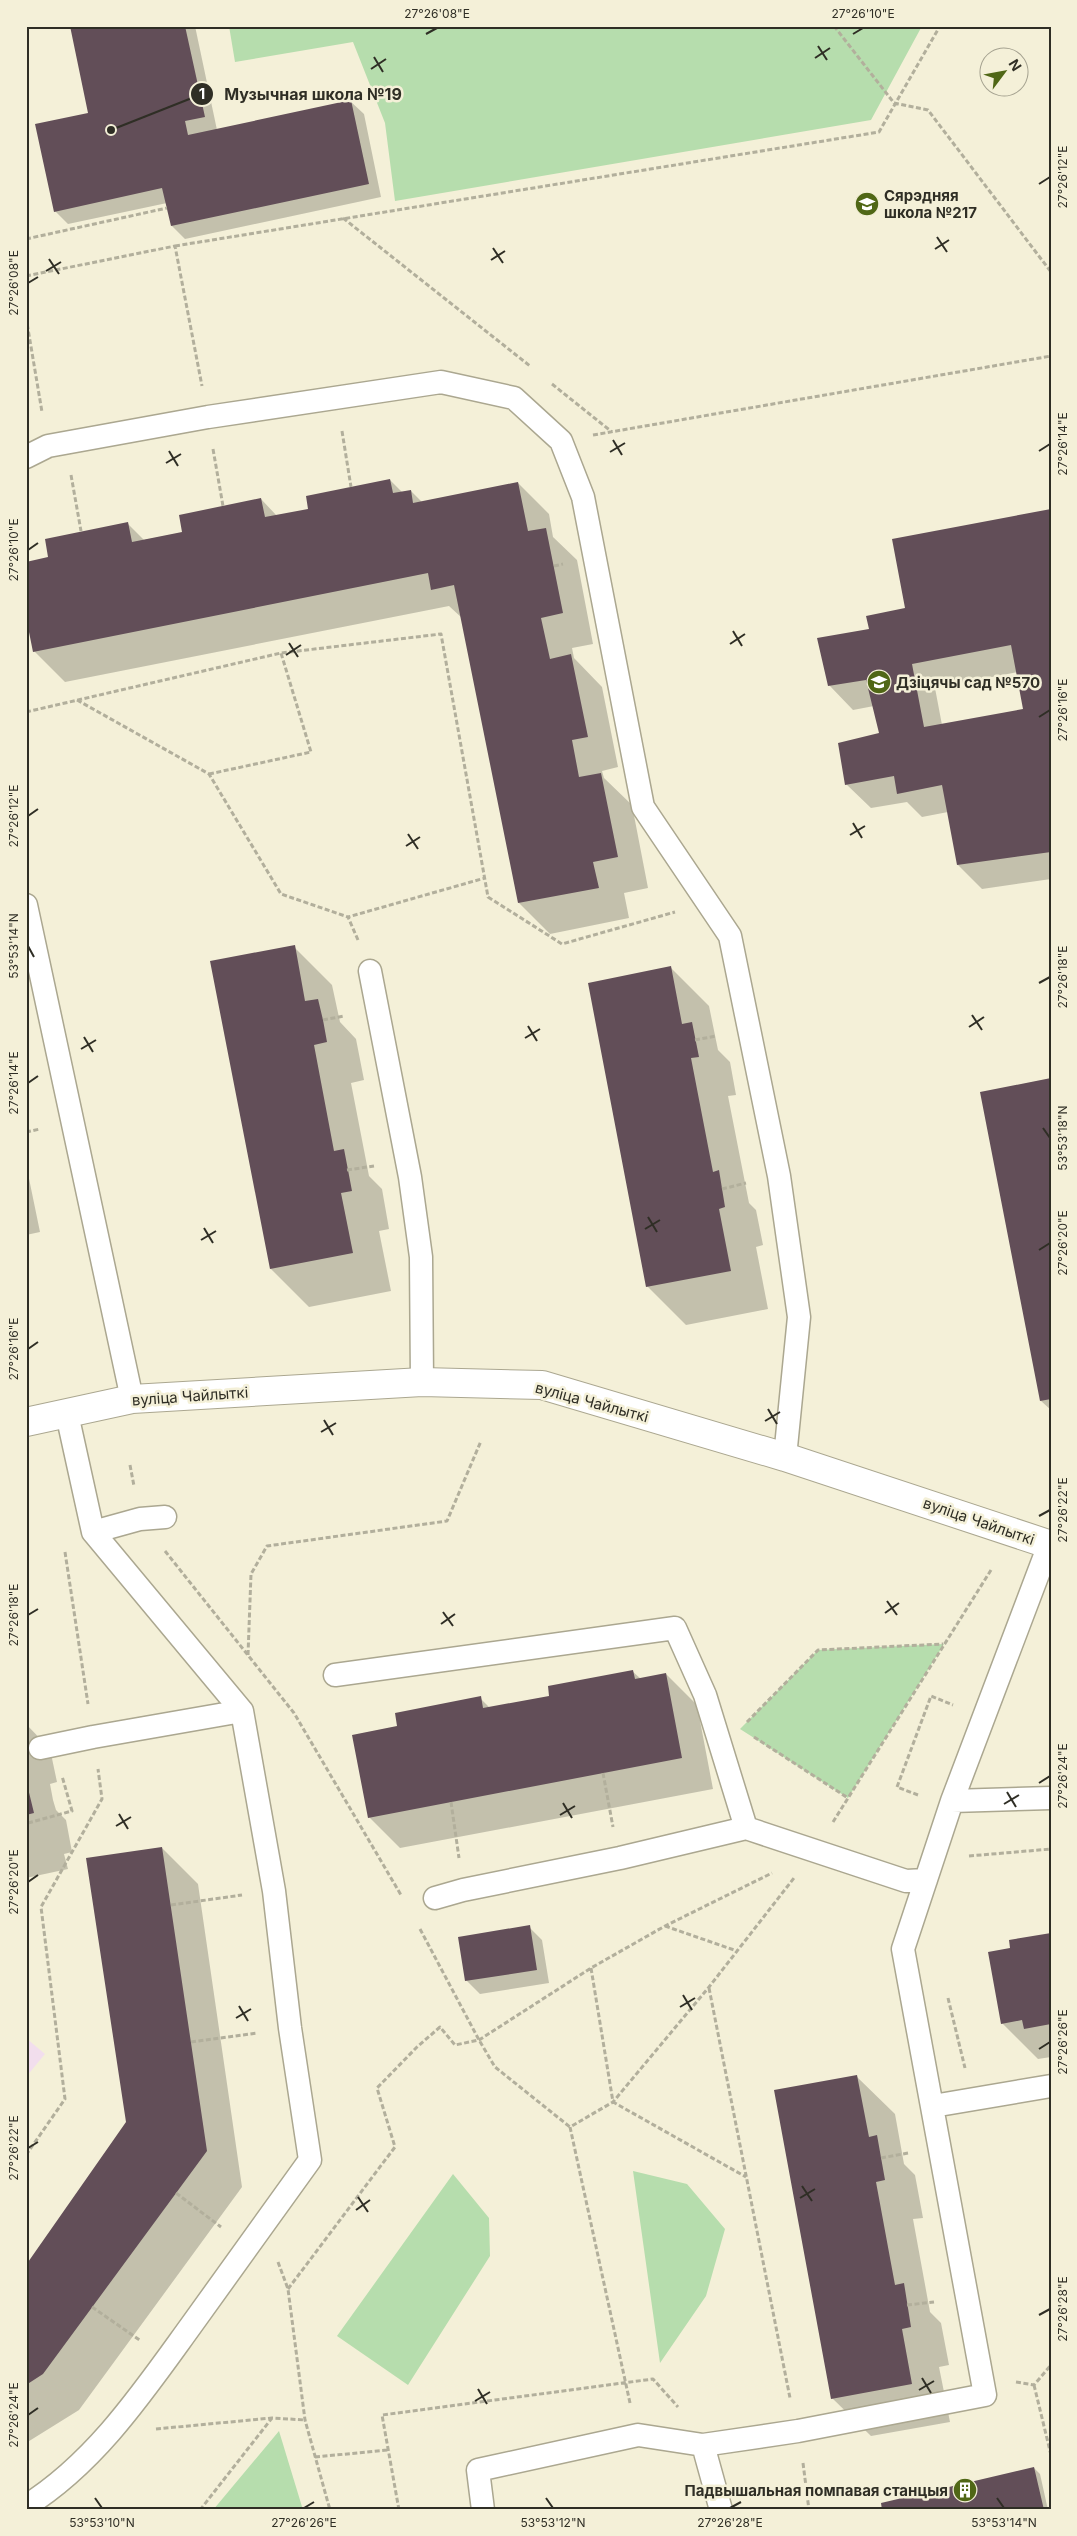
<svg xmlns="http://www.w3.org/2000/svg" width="1077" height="2536" viewBox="0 0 1077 2536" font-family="Inter,sans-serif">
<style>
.commercial{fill:#f2deed}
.green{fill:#b6ddad}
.shadow{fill:#0003;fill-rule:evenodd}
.building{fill:#624e58;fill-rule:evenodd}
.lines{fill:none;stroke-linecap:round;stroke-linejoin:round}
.service-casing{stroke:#aba790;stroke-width:25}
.tertiary-casing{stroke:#aba790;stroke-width:30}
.path{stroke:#b2af9c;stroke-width:3;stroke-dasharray:5 2.5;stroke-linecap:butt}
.service{stroke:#fff;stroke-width:22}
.tertiary{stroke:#fff;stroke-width:28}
.ticks{fill:none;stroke:#2f2e25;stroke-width:2}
.labels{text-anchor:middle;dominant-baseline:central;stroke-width:5;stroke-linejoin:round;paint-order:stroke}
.poi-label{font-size:15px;font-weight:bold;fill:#2f2e25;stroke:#f4f0d8;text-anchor:start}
.street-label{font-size:15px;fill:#2f2e25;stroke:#f4f0d8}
.leader{fill:none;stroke:#2f2e25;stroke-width:2}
.callout-dot{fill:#2f2e25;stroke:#f4f0d8;stroke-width:2}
.mark-label{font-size:15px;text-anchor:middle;font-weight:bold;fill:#fff}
.callout-label{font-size:16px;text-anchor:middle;font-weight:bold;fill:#2f2e25;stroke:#f4f0d8;stroke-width:5;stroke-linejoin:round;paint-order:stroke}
.neatline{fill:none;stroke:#2f2e25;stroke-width:2}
.ticks-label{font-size:12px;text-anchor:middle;fill:#2f2e25}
</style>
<rect width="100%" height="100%" fill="#f4f0d8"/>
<path class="commercial" d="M26,2038L45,2054L26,2077Z"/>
<path class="green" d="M229,26H922L871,120L395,201L385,123L353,42L235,62Z
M944,1644L848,1798L740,1729L818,1650Z
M633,2171L687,2184L725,2229L706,2296L660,2363Z
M453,2174L489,2218L490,2256L408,2385L337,2336Z
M279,2431L303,2510H213Z"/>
<path class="shadow" d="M71,26H195L217,130L350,101L364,114L381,197L185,239L172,226L167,203L68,224L55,211L90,114Z
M390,480L403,493L411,491L422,502L518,483L549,514L553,537L577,560L593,644L572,648L574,658L602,687L618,767L602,771L604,778L632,805L648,888L624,893L629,918L550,934L519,903L462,618L449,606L65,682L34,651L50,558L127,523L144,540L184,533L261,499L277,516L310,510Z
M1051,511V879L982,889L958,865L948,812L922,817L907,802L871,808L846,784L880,734L874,706L853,710L829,685L870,630L906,610ZM1018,672L1025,710L942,725L935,688Z
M294,947L332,985L340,1022L356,1039L364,1080L351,1083L369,1176L382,1189L389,1229L379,1231L391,1291L309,1307L271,1269Z
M671,968L709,1006L718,1050L730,1062L736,1095L728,1096L749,1203L756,1210L763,1245L756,1247L768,1309L686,1325L647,1286Z
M1051,1080V1410L1041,1401Z
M26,1164L40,1232L26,1235Z
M632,1671L641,1679L666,1674L697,1705L713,1789L400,1848L369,1817L398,1727L480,1698L490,1708L551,1697Z
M26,1724L50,1749L57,1782L50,1784L53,1800L56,1810L66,1820L72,1852L64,1854L68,1869L26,1878Z
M162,1848L198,1884L242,2187L79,2410L26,2443V2267L127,2122Z
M529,1927L542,1940L549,1983L480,1994L466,1980Z
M1051,1934V2057L1038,2059L1002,2023L1011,1949Z
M856,2076L895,2114L904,2164L915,2175L923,2218L913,2219L930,2312L941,2323L949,2365L939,2367L950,2422L871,2436L832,2398Z
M1034,2468L1040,2474L1048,2510H884Z"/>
<path class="building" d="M70,26H185L205,117L185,121L188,135L351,100L369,184L171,226L162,188L54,212L35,124L88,113Z
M390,479L393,493L411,490L413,503L518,482L528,531L546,528L563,613L541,618L550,659L571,654L588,737L572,740L579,777L601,773L618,857L593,862L599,888L518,903L454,585L431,590L428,573L33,652L26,617V562L48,557L45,539L128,522L132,542L182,532L179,515L261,498L265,517L308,509L306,496Z
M1051,509V852L957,865L942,785L897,794L894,776L845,785L838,743L879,733L866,680L828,686L817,638L869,629L866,616L905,608L892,539ZM1011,645L1023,709L924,727L912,664Z
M295,945L305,1001L318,999L323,1020L327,1042L314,1045L334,1151L344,1149L352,1191L341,1193L353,1253L270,1269L210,961Z
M671,966L682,1024L692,1022L699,1057L691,1058L713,1172L719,1170L725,1207L719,1209L731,1271L646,1287L588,983Z
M1051,1078V1399L1040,1401L980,1092Z
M633,1670L635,1679L666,1673L682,1758L368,1818L352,1735L397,1726L395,1713L481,1696L483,1708L549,1696L548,1686Z
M26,1780L34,1813L26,1815Z
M162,1847L207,2151L43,2374L26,2385V2265L126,2122L86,1858Z
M530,1925L537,1970L465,1981L458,1937Z
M1051,1933V2024L1024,2029L1022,2020L1001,2024L988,1952L1010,1948L1009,1940Z
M857,2075L869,2137L877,2135L885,2180L876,2182L895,2285L904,2283L911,2327L902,2329L912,2384L831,2399L774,2090Z
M1034,2467L1044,2510H882L881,2503Z"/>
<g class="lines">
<g class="service-casing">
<path id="service" d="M26,457L48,446L208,417L441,382L514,398L561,441L583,497L643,807L730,936L779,1176L799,1317L785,1457
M26,905L132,1399
M370,971L410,1177L421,1257L422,1382
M93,1532L140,1519L165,1517
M335,1675L675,1628L705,1695L746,1828
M40,1748L93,1737L242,1711
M952,1801L1051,1798
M435,1898L463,1890L620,1858L746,1828L906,1881L926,1880
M933,2106L1051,2086
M703,2445L721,2510
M26,2506C95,2463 143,2392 190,2327C230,2272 270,2216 310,2160L290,2028L274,1891L242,1711L93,1532L67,1414
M483,2510L478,2470L638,2435L703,2445L798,2431L985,2395L903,1949L952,1801L1049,1545"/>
</g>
<g class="tertiary-casing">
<path id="tertiary" d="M26,1422L132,1399L422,1382L542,1385L785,1457L1051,1545"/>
</g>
<path class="path" d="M834,26L894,103L928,110L1051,272
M343,218L530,366
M26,239L167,208
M175,246L879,132L940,26
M26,276L175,246L202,386
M26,317L42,412
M552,384L612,432
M342,431L351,487
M593,435L1051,356
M213,449L223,506
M71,475L81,531
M554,566L563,564
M77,700L209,774L281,894L348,917
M26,712L281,653L441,634L488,897L562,944L675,912
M209,774L311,752L281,653
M358,940L348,917L485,878
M323,1020L344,1016
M695,1040L716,1036
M26,1132L40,1129
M347,1170L374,1166
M722,1189L746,1183
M130,1465L134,1486
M165,1551L294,1713L401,1895
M65,1552L88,1704
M248,1655L251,1574L267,1546L447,1521L481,1441
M747,1722L818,1650L943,1644
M754,1737L848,1798
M603,1773L613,1827
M918,1795L897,1787L931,1696L953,1705
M451,1802L459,1858
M833,1822L991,1570
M28,1823L72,1811L62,1776
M969,1856L1051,1849
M171,1905L242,1895
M665,1926L737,1951
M420,1929L479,2040L495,2067L570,2127
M591,1968L613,2102L746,2177
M709,1988L790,2398
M948,1998L965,2068
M191,2042L257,2033
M26,2155L65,2099L41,1907L102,1799L98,1769
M881,2158L908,2153
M176,2193L221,2227
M278,2262L288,2289L305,2420L330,2510
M288,2289L395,2147L377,2088L417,2047L440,2027L455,2045L479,2040L591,1968L665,1926L772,1873
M907,2305L934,2302
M92,2307L141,2341
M1016,2382L1034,2385L1051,2365
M1034,2385L1051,2455
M630,2403L570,2127L613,2102L709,1987L794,1878
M156,2429L272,2418L305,2420
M315,2457L388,2450
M803,2463L809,2510
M200,2510L272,2418
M399,2510L382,2415L653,2379L678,2407"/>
<use href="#service" class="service"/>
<use href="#tertiary" class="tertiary"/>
</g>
<path class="ticks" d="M426,34L437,28M853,34L863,28M818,46L827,60M374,57L383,72M815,58L830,48M371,69L386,59M1039,184L1050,177M937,237L947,252M493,248L503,263M935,249L949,240M49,259L59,274M491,260L505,251M46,271L61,262M28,283L38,277M613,440L622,455M169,451L178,466M1039,451L1050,444M610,452L625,443M166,463L181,454M28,550L38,543M733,631L742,646M289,643L298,657M730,644L745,634M286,655L301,645M1039,717L1050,710M28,816L38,809M853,823L862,838M408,834L418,849M850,835L865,826M406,846L420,837M28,946L34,957M1039,983L1050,977M972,1015L982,1030M528,1026L537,1041M969,1027L984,1017M84,1037L93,1052M525,1038L540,1029M81,1049L96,1040M28,1083L38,1076M1043,1128L1050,1138M648,1217L657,1232M204,1228L213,1243M645,1229L660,1220M201,1240L216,1231M1039,1250L1050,1243M28,1349L38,1342M768,1409L777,1424M324,1420L333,1435M765,1421L780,1412M321,1432L336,1423M1039,1516L1050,1510M887,1601L897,1615M443,1612L453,1626M885,1613L899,1603M28,1615L38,1609M441,1624L455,1614M1039,1783L1050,1776M1007,1792L1016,1807M563,1803L572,1818M1004,1804L1019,1795M119,1814L128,1829M560,1815L575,1806M116,1826L131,1817M28,1882L38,1875M683,1995L692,2010M239,2006L248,2021M680,2007L695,1998M236,2018L251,2009M1039,2049L1050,2042M28,2148L38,2142M802,2186L812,2201M358,2197L368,2212M800,2198L815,2189M356,2210L370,2200M1039,2315L1050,2309M922,2378L931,2393M478,2389L487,2404M919,2390L934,2381M475,2401L490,2392M28,2415L38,2408M95,2498L102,2508M546,2498L553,2508M997,2498L1004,2508M304,2508L314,2502M730,2508L741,2502"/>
<defs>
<g id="school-disc" transform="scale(1.25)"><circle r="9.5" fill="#506716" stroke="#f4f0d8"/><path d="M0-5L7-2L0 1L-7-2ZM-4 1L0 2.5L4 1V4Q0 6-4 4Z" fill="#fff"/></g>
<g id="building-disc" transform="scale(1.25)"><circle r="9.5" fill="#506716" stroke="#f4f0d8"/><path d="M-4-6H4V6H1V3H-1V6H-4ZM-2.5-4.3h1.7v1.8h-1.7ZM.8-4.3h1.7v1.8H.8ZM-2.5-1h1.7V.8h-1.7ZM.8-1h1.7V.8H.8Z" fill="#fff"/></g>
</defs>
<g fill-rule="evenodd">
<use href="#school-disc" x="867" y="204"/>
<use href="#school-disc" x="879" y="682"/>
<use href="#building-disc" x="965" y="2490"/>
</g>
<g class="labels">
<g class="poi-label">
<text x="884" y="195">Сярэдняя<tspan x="884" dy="17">школа №217</tspan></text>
<text x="896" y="682">Дзіцячы сад №570</text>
<text x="948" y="2490" text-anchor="end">Падвышальная помпавая станцыя</text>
</g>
<g class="street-label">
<text transform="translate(190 1396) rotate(-4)">вуліца Чайлыткі</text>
<text transform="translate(592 1402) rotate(15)">вуліца Чайлыткі</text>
<text transform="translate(979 1521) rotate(19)">вуліца Чайлыткі</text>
</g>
</g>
<path class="leader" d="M111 130L202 94"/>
<g class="callout-dot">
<circle cx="111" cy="130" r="5"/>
<circle cx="202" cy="94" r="12"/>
</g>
<g class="mark-label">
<text x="202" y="99">1</text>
</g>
<g class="callout-label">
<text x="313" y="100">Музычная школа №19</text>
</g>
<rect width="1077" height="2536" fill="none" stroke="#f4f0d8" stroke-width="55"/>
<g transform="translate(1004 72) rotate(58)"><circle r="24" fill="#f4f0d8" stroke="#a5a290"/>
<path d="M0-4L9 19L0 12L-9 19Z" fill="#506716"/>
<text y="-8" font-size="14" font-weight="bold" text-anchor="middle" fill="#2f2e25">N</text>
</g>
<rect x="28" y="28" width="1022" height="2480" class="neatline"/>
<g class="ticks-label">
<text x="437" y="18">27°26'08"E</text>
<text x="863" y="18">27°26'10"E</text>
<text transform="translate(1063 177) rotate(-90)" y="4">27°26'12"E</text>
<text transform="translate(14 283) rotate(-90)" y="4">27°26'08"E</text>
<text transform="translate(1063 444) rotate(-90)" y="4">27°26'14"E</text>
<text transform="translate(14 550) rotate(-90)" y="4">27°26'10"E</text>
<text transform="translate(1063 710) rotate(-90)" y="4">27°26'16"E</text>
<text transform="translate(14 816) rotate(-90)" y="4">27°26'12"E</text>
<text transform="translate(14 946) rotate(-90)" y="4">53°53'14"N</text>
<text transform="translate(1063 977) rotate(-90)" y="4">27°26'18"E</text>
<text transform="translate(14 1083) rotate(-90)" y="4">27°26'14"E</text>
<text transform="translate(1063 1138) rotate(-90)" y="4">53°53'18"N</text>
<text transform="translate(1063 1243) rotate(-90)" y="4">27°26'20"E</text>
<text transform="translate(14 1349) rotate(-90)" y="4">27°26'16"E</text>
<text transform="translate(1063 1510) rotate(-90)" y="4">27°26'22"E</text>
<text transform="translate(14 1615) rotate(-90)" y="4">27°26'18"E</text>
<text transform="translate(1063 1776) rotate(-90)" y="4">27°26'24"E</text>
<text transform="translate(14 1882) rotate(-90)" y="4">27°26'20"E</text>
<text transform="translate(1063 2042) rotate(-90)" y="4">27°26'26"E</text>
<text transform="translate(14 2148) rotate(-90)" y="4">27°26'22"E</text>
<text transform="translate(1063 2309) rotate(-90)" y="4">27°26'28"E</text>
<text transform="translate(14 2415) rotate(-90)" y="4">27°26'24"E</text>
<text x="102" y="2527">53°53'10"N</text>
<text x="304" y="2527">27°26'26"E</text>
<text x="553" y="2527">53°53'12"N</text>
<text x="730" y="2527">27°26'28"E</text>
<text x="1004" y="2527">53°53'14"N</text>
</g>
</svg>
